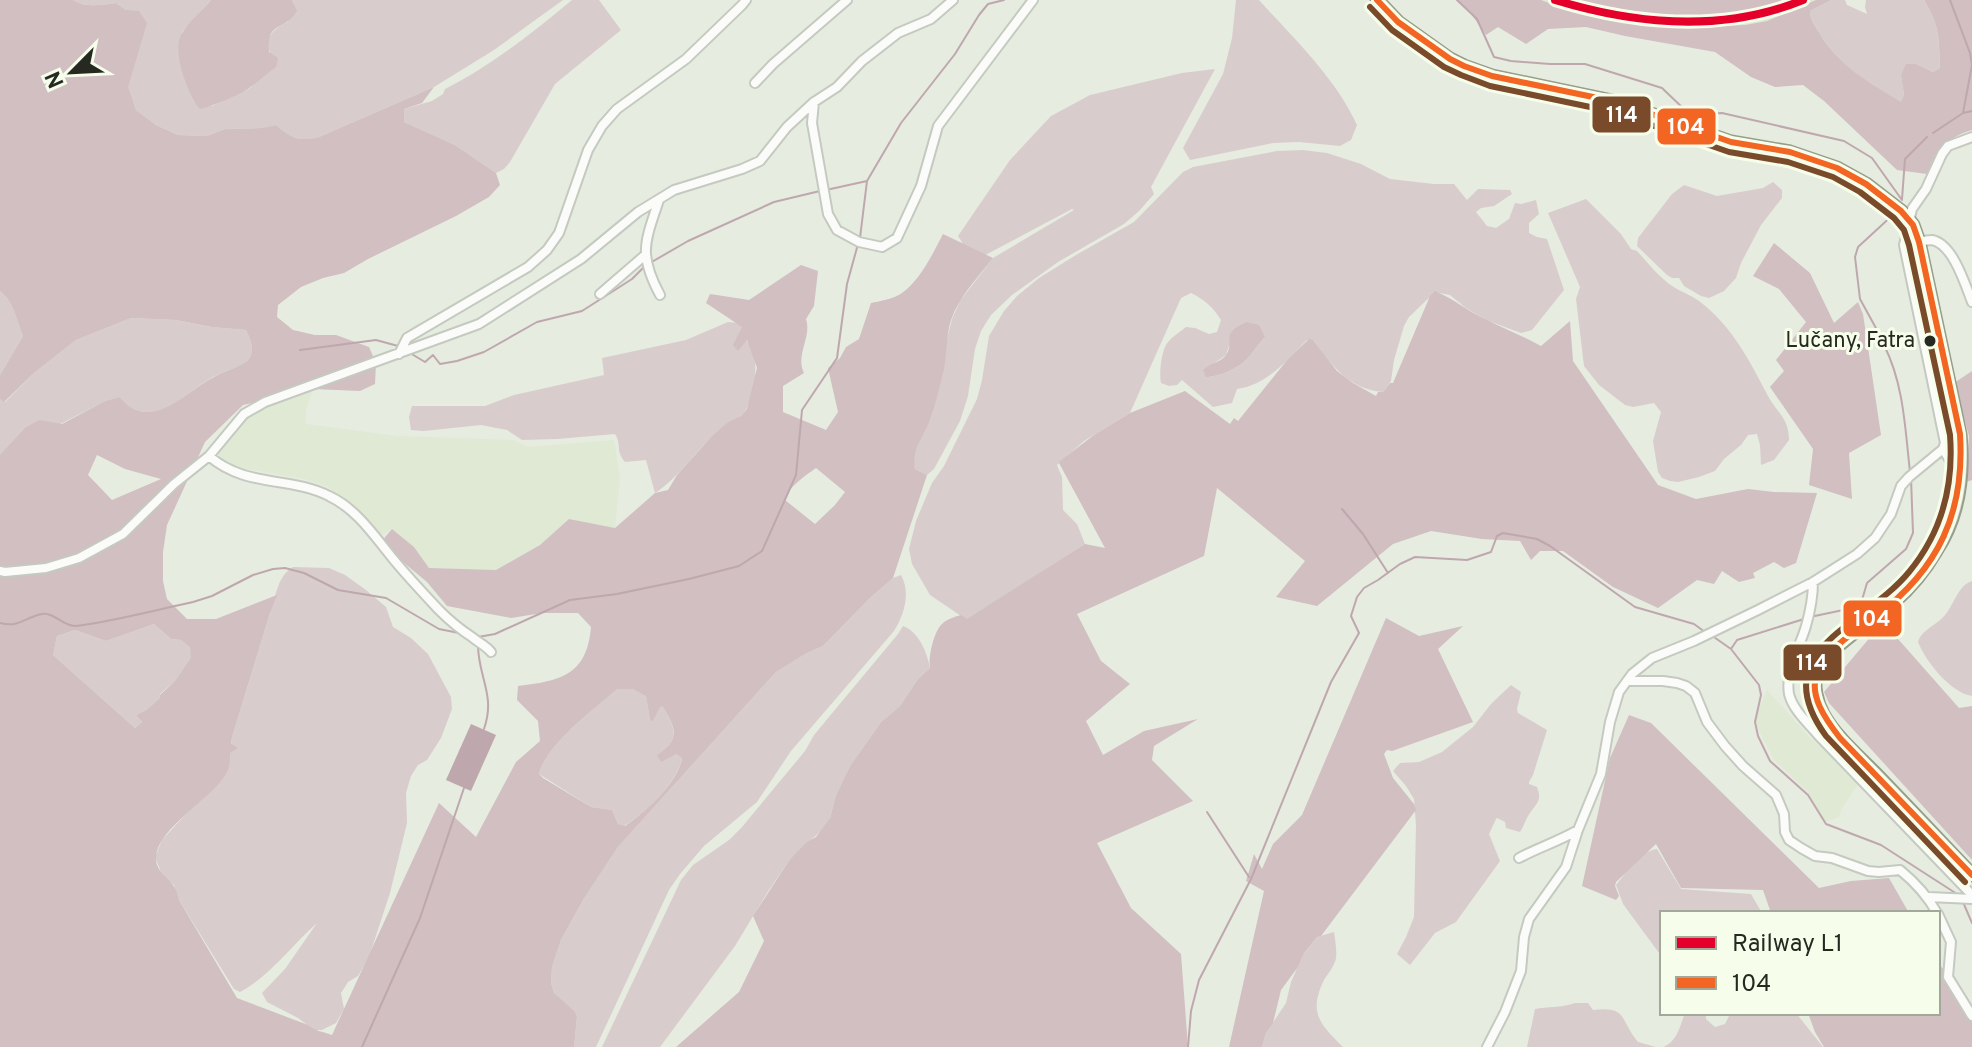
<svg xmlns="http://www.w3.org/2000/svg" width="1972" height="1047" viewBox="0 0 1972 1047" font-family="Overpass,sans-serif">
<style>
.built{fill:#dfe9d3}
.green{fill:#d9cccd;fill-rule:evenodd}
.forest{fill:#d1bfc2;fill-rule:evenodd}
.water{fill:#bfa7ae}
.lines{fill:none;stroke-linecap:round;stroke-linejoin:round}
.stream{stroke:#bfa7ae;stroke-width:2}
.minor-casing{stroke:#c5cac0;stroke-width:12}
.major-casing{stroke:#969d8b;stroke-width:15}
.minor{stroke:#fbfcfa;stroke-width:8}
.major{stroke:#dee1d8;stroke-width:11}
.bus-1-casing{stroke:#f6feeb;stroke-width:12}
.bus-2-casing{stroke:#f6feeb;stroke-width:12}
.bus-1{stroke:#f26522;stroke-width:6}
.bus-2{stroke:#7a4b2a;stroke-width:6}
.rail-1-casing{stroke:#f6feeb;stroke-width:14}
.rail-1{stroke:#e4002b;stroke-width:8}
.bus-dot{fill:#252920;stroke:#f6feeb;stroke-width:3}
.labels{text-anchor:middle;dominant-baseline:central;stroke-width:6;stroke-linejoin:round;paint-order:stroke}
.bus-label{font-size:22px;fill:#252920;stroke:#f6feeb;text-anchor:end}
.line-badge{stroke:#f6feeb;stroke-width:3}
.badge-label{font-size:22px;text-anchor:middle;font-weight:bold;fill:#fff}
</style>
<rect width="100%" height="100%" fill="#e6ece0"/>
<path class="built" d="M1541,0H1576L1642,12L1702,15L1744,13L1764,9L1788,0H1816L1767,21L1745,25L1702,27H1676L1609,20L1571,11Z
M313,389L306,409V424L397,436L513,440L528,447L614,440L620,478L615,528L569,519L540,545L496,570L429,568L414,547L392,529L380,536L356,510L328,487L304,479L208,462L244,419L257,410Z
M1767,690L1813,741L1821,746L1858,784L1842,808L1839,817L1825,822L1808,792L1774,760L1754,721Z"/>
<path class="green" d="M73,0H211L182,32L212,106L250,88L261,76L275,67C266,45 263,33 288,22L294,4L292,0H563L494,50L434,87L319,137C297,142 292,138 276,125L261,128L225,129L207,136L178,135L156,125L136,110L127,87L139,45L126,10L116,3C103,5 85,8 73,0Z
M572,0H599L621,30L555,84L510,162L504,169L496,173L455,145L404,122V109L432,101L443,94L445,89C491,66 532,33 572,0Z
M1236,0H1259C1294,39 1335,77 1357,125L1351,140L1340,146L1299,142L1273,143L1190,160L1183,148L1223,74L1232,38Z
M1831,0H1845L1847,5L1867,14L1865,7L1866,0H1924C1940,26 1939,38 1940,68L1933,72L1916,64L1901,75L1904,95L1901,103C1870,83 1839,66 1820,34C1815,26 1810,20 1810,11Z
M1215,69L1151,187L1154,194L1139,211L1124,224L1058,262L1012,295L991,315L981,331L975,349L968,396L960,421L934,469L927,475L915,469L913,460L920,440L931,417L944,367L946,343L952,319L960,301L993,258L1074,210L1072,209L974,261L958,236L1010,160L1051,116L1090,95L1182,73Z
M1303,150L1327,153L1361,164L1390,179L1434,184H1454L1467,200L1478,189L1510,190L1512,194L1494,206L1481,208L1476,212L1487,226L1496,228L1509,219L1515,203L1521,204L1536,200L1539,214L1529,223V233L1537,237L1547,239L1564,290L1532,330L1521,333L1486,320L1466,308L1450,295L1435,292L1409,317L1404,326L1394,360L1391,381L1383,392C1348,389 1333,366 1313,340H1307C1286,361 1267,385 1237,389L1232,403L1213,407L1182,380L1177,385L1169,386L1161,383C1159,374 1161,354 1166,345C1170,338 1180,332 1186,327L1195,328L1209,334L1217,332L1221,320C1212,306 1205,300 1191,293L1181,298L1130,413L1084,441L1057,465L1062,477L1063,510L1077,524L1085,544L967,620L930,595L912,564L909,549L916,521L932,483L944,466L977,399L982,380L989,336L1004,311L1017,296L1039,278L1076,255L1134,222L1183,172L1193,167L1277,151ZM1265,337C1258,344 1254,351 1248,358C1239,368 1219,377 1206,377L1216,362L1226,355L1229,346Z
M1773,182L1782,190V198L1761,225L1741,263L1736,278L1724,291L1709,298L1701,296L1684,286L1679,278H1672L1667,275L1637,246L1638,238L1672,194L1684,185L1717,196L1763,188Z
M1586,199L1621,234L1631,249L1637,251C1648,263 1659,277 1672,286C1681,292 1691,295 1699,301C1732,326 1750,361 1768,396C1777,413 1789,418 1789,440L1774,460L1761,465L1760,445L1757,434L1748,435L1741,445L1724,459L1715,471L1699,477L1678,482L1670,481L1662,478L1658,472L1653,441L1661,412L1654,403L1633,407L1625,405L1599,385L1584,366L1576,299L1580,287L1548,213Z
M0,291C14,302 18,320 23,336L0,375Z
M131,318L176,320L212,327L246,330C250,339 256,351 248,360C242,366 222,372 213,377C191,388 163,422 134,409C129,407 124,401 119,397L105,401L0,455V399L5,402L34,373L76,340Z
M728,322L739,323L742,327L739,334C762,349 757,386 747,408C742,419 727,424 718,431C696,450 680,477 655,493L646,460L625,462C615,450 622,445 615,434L557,439L522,440L507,430L481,425L424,431L411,430L409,417L412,406H485L514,395L604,375L602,358L686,340Z
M293,567L329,568L345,575L366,590L386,607L393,627L411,638L428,654L451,697L452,709L441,738L427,760L418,765L411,776L406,793L407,823L390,893L369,957L358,976L348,982L341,993L344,1009L336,1023L322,1030H314L298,1018L267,1002L262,993L285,969L317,923C292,945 270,976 240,992L234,989L179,900L174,885L163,877L155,857L162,840L184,816L204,798L228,770L232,737L270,613C276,597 277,576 293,567Z
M901,575C911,593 904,615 894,631L791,751L757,802L704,846L680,874L669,890L596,1047H574L577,1017L554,993L551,983L552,967L561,940L583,900L618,847L776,672L807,653L823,646L871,597L893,578Z
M1972,581V696C1951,693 1926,662 1918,642C1922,629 1936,626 1945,615C1954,605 1958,585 1972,581Z
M154,624L171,639L181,640L190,646L192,658L175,681L160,694L159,699L146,710L136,715L142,722L135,728L53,655L57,636L75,630L106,641Z
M903,626C919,632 927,652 930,668L918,679L900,706L881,722L850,766L836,795L830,818L822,830L790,859L767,893L735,946L660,1047H602L681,880L693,865L729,840L742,827L805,751L814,735L898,634Z
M1511,685L1521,692L1517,709L1518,713L1547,730L1533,775L1529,782V784L1537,787C1542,800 1538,802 1530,813C1526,818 1524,826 1520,832L1506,828L1505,822L1497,818L1496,819L1489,834L1500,861L1456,922L1435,933L1410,965L1397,954L1406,937L1414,917L1416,825L1414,799L1406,786L1393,771L1400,763L1419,762L1442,752L1473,727L1491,704Z
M617,688L633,689L646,695L650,720H653L660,706H662C675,726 681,740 658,755L676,754L682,758C678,782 645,813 624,826L618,824L612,810L591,807L539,774C546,745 594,709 617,688Z
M1657,849L1681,889L1751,894L1762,913H1662V957L1623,904L1616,885C1626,873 1640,851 1657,849Z
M1334,932C1335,939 1337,950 1336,958C1335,965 1328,974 1324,980C1308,1013 1320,1024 1343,1047H1262L1266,1033L1286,1003L1291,982L1304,953L1317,937Z
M1575,1003H1588L1593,1010C1628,1006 1619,1019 1638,1042L1656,1047H1527L1535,1009C1546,1007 1566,1007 1575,1003Z
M1685,1013H1706V1019L1715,1027L1725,1024L1729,1016L1727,1013H1796L1823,1047H1663C1677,1042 1680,1026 1685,1013Z"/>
<path class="forest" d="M0,0H73C85,8 103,5 116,3L126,10L139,11L147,23L128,87L136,110L156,125L178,135L207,136L225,129L261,128L276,125C292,138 297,142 319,137L434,87L422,103L404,109V122L455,145L496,173L500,185L489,197L456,216L368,259L344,273L323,278L301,287L278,305L277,317L293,330L315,335H336L369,347L376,363L375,384L360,391L313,389L243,405L205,442L167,525L163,552V581L167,599L187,619H216L277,595L270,613L232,737L231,744L238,748L230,753C230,759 230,767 227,772C213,799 157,828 156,857C155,872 170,878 175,888C177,892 178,896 179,900L237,998L308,1025C315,1031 324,1032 332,1035L439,803L476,837L516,762L540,741L538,721L517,700L518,686C559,681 587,676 591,627L578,613H542L511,618L447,606L427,582L380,543L392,529L414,547L429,568L496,570L540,545L569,519L615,528L655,493L668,490L677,475L712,436L727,423L741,416L747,409L757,368L747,340L738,351L733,345L742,327L706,303L710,294L749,300L801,265L818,271L814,306L806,319C812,337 795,355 804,373L783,386V412L826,430L838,412L828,368L840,358L846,347L859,339L871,303C880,301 894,299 902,293C921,279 932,255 943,234L993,258C978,277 959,297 951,320C946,336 947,353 944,369C940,385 936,402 931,417C925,435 911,450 915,469L927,475L893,578L871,597L823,646L807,653L776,672L618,847L583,900L561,940L552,967L551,983L554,993L574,1011L577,1017L574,1047H0V455L25,428L39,420L62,424L105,401L119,397C124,401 129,407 134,409C162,422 191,388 214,377C222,372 242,366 248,360C256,351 250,339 246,330L212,327L176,320L131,318L76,340L34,373L4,402L0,399V375L23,336C17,320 14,302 0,291ZM97,455L125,469L161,479L112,500L88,475ZM816,468L845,492L835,505L815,524L785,500C788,487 805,476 816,468ZM154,624L171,639L181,640L190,647L191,658L175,681L160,695L159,699L146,710L136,715L142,722L135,728L53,655L57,636L75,630L106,641ZM617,689H633L646,696L650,720L653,721L660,707L662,706C676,727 681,740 657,755L661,762L676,754L682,758C679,782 644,813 625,826L618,824L612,810L591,807L543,778L539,774C546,745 594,709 617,689Z
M211,0H292L297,11C284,33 267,19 269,52L278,58L276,67C266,74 258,82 249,88C238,96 212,106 200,109C188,95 172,52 181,35C188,22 202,11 211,0Z
M1456,0H1541L1571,11L1609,20L1676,27H1702L1745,25L1767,21L1816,0H1831L1810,11C1810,20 1815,26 1820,34C1839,66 1870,83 1901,102L1904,95L1901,75L1906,64H1916L1933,72L1940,68C1939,38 1940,26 1924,0H1972V130C1944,138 1941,151 1927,174L1897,170L1824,101L1803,85L1775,87L1751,77L1715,52L1625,36L1586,27L1548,29L1526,44L1498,27L1486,35L1469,11Z
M1576,0H1788C1727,25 1640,16 1576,0Z
M1774,243L1810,273L1834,323L1858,302L1863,314L1881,435L1849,453L1852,499L1809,485L1813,449L1770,387L1784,371L1776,360L1806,322L1779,289L1753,276Z
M1435,291C1454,299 1469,312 1487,320C1505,329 1523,336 1541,346L1570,321L1573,361L1658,485L1696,499L1748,489L1774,492L1817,493L1796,563L1784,568L1774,562L1753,573L1755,578L1739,582L1722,571L1714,584L1697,580L1658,608L1613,587L1563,551H1540L1531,560L1520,541L1482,539L1431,531L1393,544L1317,606L1276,597L1305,561L1217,488L1204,556L1077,614L1101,661L1130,684L1086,721L1103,755L1144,731L1198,719L1154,746L1152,760L1193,801L1097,843L1131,908L1181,954L1188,1047H676L739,992L764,941L753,916L790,859L807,842L816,837L830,818L836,795L850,766L881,722L900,706L918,679L930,668C928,657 934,631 942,624C947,619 954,617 961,615L967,619L1085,544L1105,548L1059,463L1060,461L1094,435L1130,413L1185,391L1230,424L1234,418L1238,421L1288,359L1309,339L1313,340L1337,371L1353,383L1376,396L1378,392H1383L1390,383H1393L1430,296Z
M1247,322L1259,325L1265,337C1258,344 1254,351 1248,358C1239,368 1219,377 1206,377L1203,370C1210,363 1220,363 1226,355C1236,341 1218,334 1247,322Z
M1972,371V480L1966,482L1969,436L1954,383Z
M1386,618L1419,636L1463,626L1438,649L1473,722L1392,751L1387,750L1384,754L1393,778L1414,804L1416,810L1321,936L1317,937L1304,953L1298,967L1281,990L1273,1023L1266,1033L1262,1047H1229L1264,891L1246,881L1254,854L1262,869L1273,844L1302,815Z
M1883,622L1959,708L1972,706V860L1829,703L1824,692Z
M1629,715L1651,723L1819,888L1851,881L1889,878L1909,913H1771L1763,890L1681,888L1656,844L1616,882L1615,886L1619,896L1616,900L1582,886L1610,758Z
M1938,962L1972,1010V1047H1824L1815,1032L1808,1013H1938Z"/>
<path class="water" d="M471,724L496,735L471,791L446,780Z"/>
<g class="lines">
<path class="stream" d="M1457,0L1477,19L1494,57L1511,61L1550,64H1585L1662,88L1685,110L1705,114L1722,113L1844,141L1872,158L1902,200
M1950,0L1970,53L1972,65L1963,113
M1933,133L1963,113L1972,111
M826,190L867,181
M1902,199L1905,159L1927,137
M860,238L867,181L901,123L955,54L979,15L988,4L1004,0
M650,263L688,241L774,202L820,191
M1877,330L1860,299L1855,257L1858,247L1896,212
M1884,345C1904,385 1905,428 1910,472
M300,350L376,340L398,346
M410,353L425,362L433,355L440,364L457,361L484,352L537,322L582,311L632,279L645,266
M1342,509L1363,534L1388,573
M1810,617L1848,609L1862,600L1867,583L1906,549L1913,533L1911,478
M1804,619L1737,640L1731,649L1759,685L1761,695L1755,722L1758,736L1770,761L1808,795L1826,824L1881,845L1957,894
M0,623C20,628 25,617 42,614C54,612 64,627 76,626C115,621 155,610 193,602L212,596L253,575L273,569L285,568L304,573L338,590L386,598L439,629L459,633
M1711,635L1731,649
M478,639V637L495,634L570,600L617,594L689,579L739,566L762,551L796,475L802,410L837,358L847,284L858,244
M478,645C478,677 496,695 484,729
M1207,812L1249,877
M1963,902L1972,923
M362,1047L420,918L464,788
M1188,1047L1191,1011L1199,980L1251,879L1331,682L1359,633L1351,616L1357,597L1364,588L1378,580L1400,564L1415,557L1467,560L1491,552L1497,536L1503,533L1537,539L1550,546L1635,607L1694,624L1705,632"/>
<g class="minor-casing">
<path id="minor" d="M755,83L773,64L847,0
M814,102L812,123L828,214L837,230L859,242L882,247L897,238L921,186L938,126L1033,0
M659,200C645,242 638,254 660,295
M1919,242C1923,241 1928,240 1932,240C1953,244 1965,284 1972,302
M600,294L644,256
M399,354L407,338L528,267L547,250L559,233L588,150L602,126L617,109L686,59L742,5L746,0
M209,456C246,488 289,476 329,496C357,509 375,537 394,560C408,577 424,594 439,610C449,620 461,630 472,637C479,643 485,645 491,652
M1961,479L1943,449L1945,443L1904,245L1912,209L1926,189L1942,154L1948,146L1972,137
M0,571L5,572L46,568L79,558L123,534L174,484L209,456L244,414L265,402L479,324L581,259L638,212L674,190L742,169L760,161L787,127L814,102L837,87L862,61L898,33L931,19L953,0
M1813,582C1813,597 1810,612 1806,626C1800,647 1785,670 1789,694C1793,710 1808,723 1818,735L1972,895
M1627,681H1663L1677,683L1686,686L1695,693L1707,722L1725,746L1743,766L1776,795L1784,814L1785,832L1789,840L1801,848L1815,856L1832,858L1868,871L1879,872L1900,870C1916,883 1927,895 1937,913
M1519,858C1538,848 1559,841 1578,830
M1929,897L1972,899
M1938,914L1951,942L1948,977L1972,1016
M1487,1047L1505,1012L1521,971L1524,937L1529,919L1566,867L1578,830L1601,774L1610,722L1619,692L1632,674L1652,658L1694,641L1758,610L1813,582L1857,554L1875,538L1891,514L1901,486L1909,477L1943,449"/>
</g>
<g class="major-casing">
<path id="major" d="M1377,0L1398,22L1450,59L1464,66L1492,76L1617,102L1731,142L1790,152L1837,168L1866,184L1901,211L1913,225L1919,242L1960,434C1964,475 1959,516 1936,551C1925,570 1910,588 1893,603C1873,620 1827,648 1817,672C1812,685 1817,703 1823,714C1835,736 1857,755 1875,773C1908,807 1940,841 1972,875"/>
</g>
<use href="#minor" class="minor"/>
<use href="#major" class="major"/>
<g class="bus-1-casing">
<path id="bus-1" d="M1377,0L1398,22L1450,59L1464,66L1492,76L1617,102L1731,142L1790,152L1837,168L1866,184L1901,211L1913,225L1919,242L1960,434C1965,512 1939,569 1876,616C1856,631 1829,647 1818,671C1807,694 1826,720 1840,738L1972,875"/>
</g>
<g class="bus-2-casing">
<path id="bus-2" d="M1370,7L1392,30L1444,67L1461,75L1490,86L1614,112L1729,152L1788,162L1833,177L1860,192L1894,218L1904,230L1909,245L1950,435C1954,487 1942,532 1909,572C1864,627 1763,650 1826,736L1965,882"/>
</g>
<use href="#bus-1" class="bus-1"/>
<use href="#bus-2" class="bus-2"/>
<g class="rail-1-casing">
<path id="rail-1" d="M1555,0C1637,25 1722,33 1803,0"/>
</g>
<use href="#rail-1" class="rail-1"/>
</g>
<circle class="bus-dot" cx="1930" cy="341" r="7"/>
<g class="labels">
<g class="bus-label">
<text x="1915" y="341">Lučany, Fatra</text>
</g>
</g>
<g class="line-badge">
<rect x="1591" y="95" width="61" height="39" rx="8" fill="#7a4b2a"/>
<rect x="1656" y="107" width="61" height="39" rx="8" fill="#f26522"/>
<rect x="1842" y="599" width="61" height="39" rx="8" fill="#f26522"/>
<rect x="1782" y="643" width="61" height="39" rx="8" fill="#7a4b2a"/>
</g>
<g class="badge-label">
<text x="1622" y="122">114</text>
<text x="1686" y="134">104</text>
<text x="1872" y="626">104</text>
<text x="1812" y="670">114</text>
</g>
<rect x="1660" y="911" width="280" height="104" fill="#f6feeb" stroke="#a2a99a" stroke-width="2"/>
<rect x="1676" y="937" width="40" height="12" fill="#e4002b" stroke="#a2a99a" stroke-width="2"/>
<text x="1732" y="951" font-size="24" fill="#252920">Railway L1</text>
<rect x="1676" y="977" width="40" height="12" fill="#f26522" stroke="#a2a99a" stroke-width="2"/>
<text x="1732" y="991" font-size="24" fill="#252920">104</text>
<g transform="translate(72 72) rotate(246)" stroke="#f6feeb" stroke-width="6" paint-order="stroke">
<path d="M0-6L14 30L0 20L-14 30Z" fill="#252920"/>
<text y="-12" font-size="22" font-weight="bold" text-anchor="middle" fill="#252920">N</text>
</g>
</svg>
